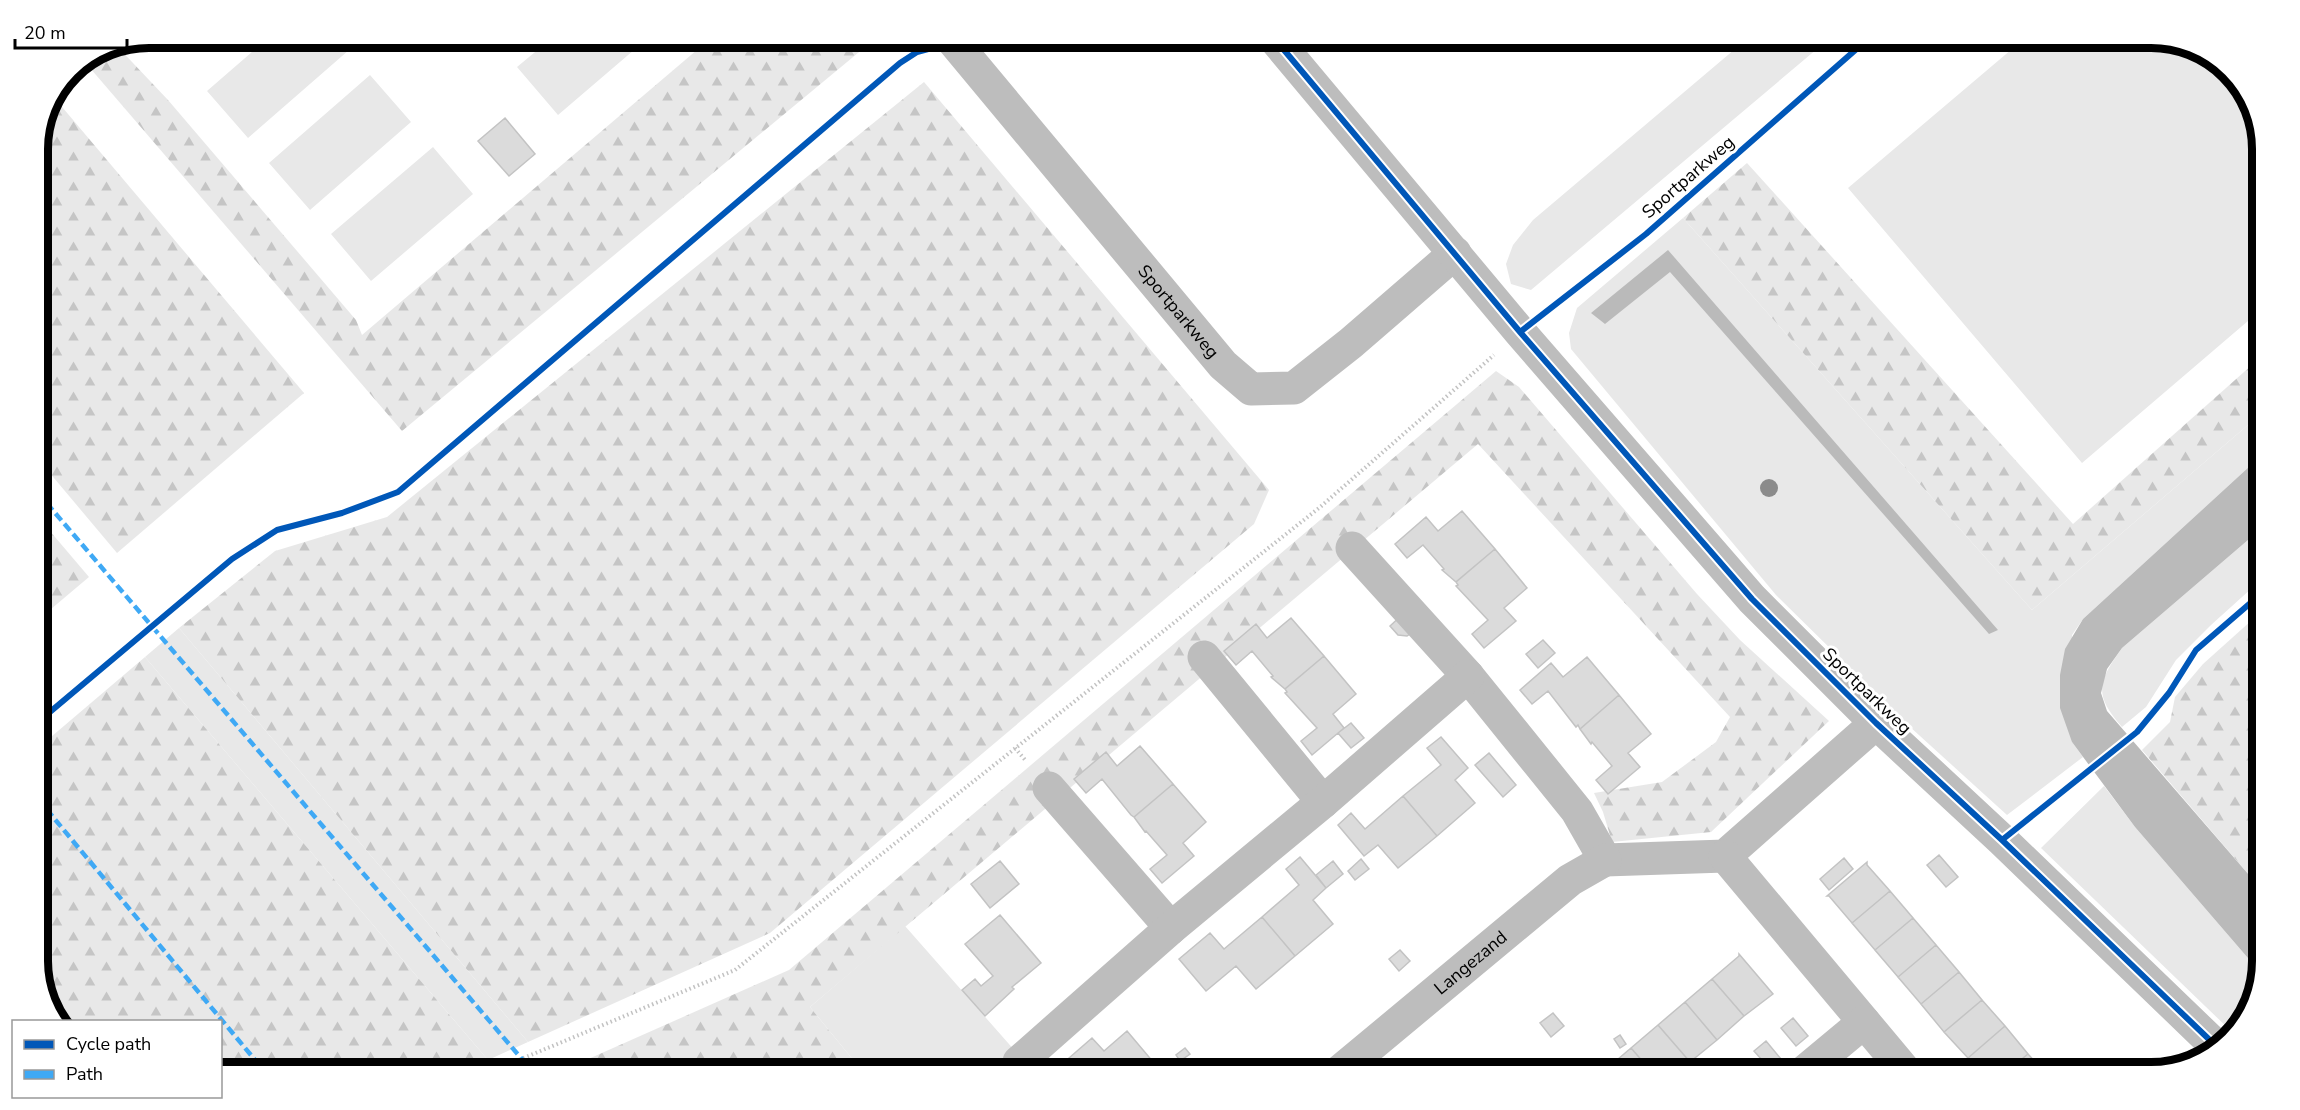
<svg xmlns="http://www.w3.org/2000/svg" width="2300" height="1110" viewBox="0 0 2300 1110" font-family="'Nunito Sans',sans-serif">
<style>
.green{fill:#e8e8e8}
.forest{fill:url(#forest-firs)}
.water{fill:#bababa}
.building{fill:#dbdbdb;stroke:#c3c3c3;stroke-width:1.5}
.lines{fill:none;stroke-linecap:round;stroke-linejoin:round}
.path{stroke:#c2c2c2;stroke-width:4;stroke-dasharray:1.5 3;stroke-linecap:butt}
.minor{stroke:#bdbdbd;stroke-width:33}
.quiet{stroke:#3fa9f5;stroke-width:4.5;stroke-dasharray:9 4.5;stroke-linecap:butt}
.cycleway-casing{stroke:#fff;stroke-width:10}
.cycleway{stroke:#0057b8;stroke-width:6}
.tree{fill:#8b8b8b}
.labels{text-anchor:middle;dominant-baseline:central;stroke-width:6;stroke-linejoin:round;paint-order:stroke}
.street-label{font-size:18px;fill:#000;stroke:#fff}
.rim{fill:none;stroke:#000;stroke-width:8}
</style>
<defs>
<pattern id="forest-firs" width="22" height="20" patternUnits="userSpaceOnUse" patternTransform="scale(1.5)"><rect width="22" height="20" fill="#e8e8e8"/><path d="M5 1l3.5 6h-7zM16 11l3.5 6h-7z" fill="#c5c5c5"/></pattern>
</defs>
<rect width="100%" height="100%" fill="#fff"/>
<path class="green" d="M268,38H338L349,50L248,138L207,91Z
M552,38H648L558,115L517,67Z
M1748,38H1830L1531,290L1511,284L1506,264L1513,245L1533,220Z
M2025,38H2151L2200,49L2243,87L2262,142V309L2082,463L1848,188Z
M370,75L411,122L310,210L269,163Z
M433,147L473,194L371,281L331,234Z
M1683,218L2032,610L2262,413V455L2083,619L2072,635V742L2083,757L2007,815L1909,726L1776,595L1571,349L1569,333L1577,308Z
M2262,528V579L2211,625L2176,660L2146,707L2122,727C2093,694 2098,682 2122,648Z
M179,628L528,1042L488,1060L145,657Z
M2104,786L2135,827L2260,972L2251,1010L2232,1032L2041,848Z
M905,926L1016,1052L992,1072H863L810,1007Z"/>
<path class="forest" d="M711,38H876L402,431L84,61L107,46L115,44L168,100L356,320L362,335Z
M924,82L1269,490L1254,524L770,933L528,1042L179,628L275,551L387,517Z
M57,101L304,393L117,553L38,459V142Z
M1747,163L2073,524L2262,356V413L2032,610L1683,218Z
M1496,371L1519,387L1697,594L1740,640L1829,721L1711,832L1612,842L1603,812L1594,793L1662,782L1716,742L1730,717L1478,444L810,1007L863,1072H559L789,970Z
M38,517L89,577L38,620Z
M2262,611V890L2142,750L2170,722L2175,697L2203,664Z
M145,657L488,1060L465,1072H221L220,1022L63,1021L51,1008L38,968V748Z"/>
<path class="water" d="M1668,250L1998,630L1989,634L1670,272L1605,324L1591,313Z
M2262,455V528L2122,648L2107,669L2101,693L2107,711L2262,890V961L2260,972L2135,827L2072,742L2060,708V675L2065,649L2083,619Z"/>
<path class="building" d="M185,38H198L190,44Z
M505,118L535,154L509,176L478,141Z
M1462,511L1495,549L1456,582L1442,570L1444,569L1423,545L1407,558L1395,544L1426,517L1438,531Z
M1495,549L1527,588L1504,608L1516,621L1484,648L1472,634L1488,620L1456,586L1458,585L1456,582Z
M1404,613L1417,629L1407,636L1398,635L1390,626Z
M1291,618L1324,656L1285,689L1271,677L1273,676L1252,651L1236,665L1224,651L1256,624L1267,638Z
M1543,640L1555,653L1538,668L1526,654Z
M1324,656L1356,694L1333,714L1344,728L1312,755L1301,741L1317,728L1285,693L1287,692L1285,689Z
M1587,657L1619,695L1580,729L1578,725L1576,727L1548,691L1532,704L1520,690L1551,663L1563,677Z
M1619,695L1651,734L1628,753L1640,767L1608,794L1596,780L1612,766L1592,742L1591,744L1580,729Z
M1351,723L1364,738L1351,748L1338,733Z
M1441,737L1468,768L1455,780L1475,803L1437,836L1403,796L1441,765L1427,748Z
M1140,746L1173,784L1134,817L1131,815L1102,779L1086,793L1074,779L1106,752L1117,766Z
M1489,753L1516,785L1503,797L1475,765Z
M1173,784L1206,822L1183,843L1194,856L1162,883L1150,869L1167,855L1146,831L1145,832L1134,817Z
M1403,796L1437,836L1398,868L1378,845L1364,856L1338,825L1351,813L1365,829Z
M1939,855L1958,877L1946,887L1927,865Z
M1300,857L1326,888L1313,900L1333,924L1295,956L1262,917L1299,885L1286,869Z
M1844,858L1853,869L1829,890L1820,879Z
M1361,859L1369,869L1355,880L1348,871Z
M1000,861L1019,884L990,908L971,884Z
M1333,861L1343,874L1326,888L1316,875Z
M1867,862V865L1890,891L1852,923L1829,896H1827Z
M1890,891L1913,918L1875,950L1852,923Z
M1000,915L1041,963L1012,987L1014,989L985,1016L962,990L975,979L981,986L993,976L965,944Z
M1262,917L1295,956L1256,989L1236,966L1206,991L1179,959L1210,933L1224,949Z
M1913,918L1936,945L1898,977L1875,950Z
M1936,945L1959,972L1921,1004L1898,977Z
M1400,950L1410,961L1399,971L1389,959Z
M1739,954L1773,994L1744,1016L1712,979L1739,956Z
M1959,972L1982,1000L1944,1032L1921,1004Z
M1712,979L1744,1016L1717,1040L1685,1002Z
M1982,1000L2005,1026L1968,1058L1944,1032Z
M1685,1002L1717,1040L1690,1062L1658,1025Z
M1553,1013L1564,1026L1551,1037L1540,1023Z
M1793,1018L1808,1036L1796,1046L1781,1028Z
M1658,1025L1690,1062L1678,1072H1652L1631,1048Z
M2005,1026L2028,1054L2006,1072H1980L1968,1058Z
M1127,1031L1160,1070L1157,1072H1095L1088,1065L1079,1072H1068L1061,1065L1092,1038L1104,1051Z
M1620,1035L1626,1044L1620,1048L1614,1039Z
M1766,1041L1781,1059L1770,1069L1754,1051Z
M1185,1048L1190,1054L1180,1061L1176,1055Z
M1631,1048L1652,1072H1605L1604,1071Z
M2028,1054L2044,1072H2006Z
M1739,1064L1746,1072H1729Z"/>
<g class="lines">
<path class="path" d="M1015,748L1026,761
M2165,1068L2177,1059
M490,1072L735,970L1319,508L1494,355"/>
<g class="minor">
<path id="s1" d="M960,38L954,42L1223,365L1251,389L1294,388L1351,343L1455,253"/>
<path d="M1274,38L1520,332L1752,599L1876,723L2002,840L2218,1048"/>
<path d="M1352,548L1468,676L1577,811L1605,860L1725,856L1876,723"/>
<path d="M1204,657L1323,802"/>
<path d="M1049,788L1171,928"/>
<path d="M1725,856L1906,1072"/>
<path d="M1017,1072L1019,1062L1171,928L1323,802L1468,676"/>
<path id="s2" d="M1339,1072L1570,880L1605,860"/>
<path d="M1804,1072L1864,1022"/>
</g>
<path class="quiet" d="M38,493L533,1072
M38,799L265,1072"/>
<g class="cycleway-casing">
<path id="cycleway" d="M1274,38L1520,332L1752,599L1876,723L2002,840L2218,1048
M1520,332L1646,234L1869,38
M38,722L232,559L277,530L342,513L398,492L900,63L917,52L954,42
M2002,840L2137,732L2169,693L2196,650L2262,593"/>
</g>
<use href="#cycleway" class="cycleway"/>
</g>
<circle class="tree" cx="1769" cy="488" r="9"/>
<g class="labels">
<g class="street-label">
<text transform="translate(1688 177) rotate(-41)">Sportparkweg</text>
<text stroke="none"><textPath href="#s1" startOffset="358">Sportparkweg</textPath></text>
<text transform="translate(1867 691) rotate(44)">Sportparkweg</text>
<text stroke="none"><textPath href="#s2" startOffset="171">Langezand</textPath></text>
</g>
</g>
<path d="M0 0H2300V1110H0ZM149 48H2151A101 101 0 0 1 2252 149V961A101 101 0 0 1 2151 1062H149A101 101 0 0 1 48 961V149A101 101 0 0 1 149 48Z" fill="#fff" fill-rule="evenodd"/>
<path class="rim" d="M149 48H2151A101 101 0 0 1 2252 149V961A101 101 0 0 1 2151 1062H149A101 101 0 0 1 48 961V149A101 101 0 0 1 149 48Z"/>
<rect x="12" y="1020" width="210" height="78" fill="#ffffff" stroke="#999999" stroke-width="1.5"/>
<rect x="24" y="1040" width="30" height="9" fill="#0057b8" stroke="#999999" stroke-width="1.5"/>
<text x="66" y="1050" font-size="18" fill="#000000">Cycle path</text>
<rect x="24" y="1070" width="30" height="9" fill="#3fa9f5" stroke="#999999" stroke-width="1.5"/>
<text x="66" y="1080" font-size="18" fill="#000000">Path</text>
<path d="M15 39v9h112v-9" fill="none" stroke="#000000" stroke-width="3"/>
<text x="24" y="39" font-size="18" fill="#000000" stroke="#ffffff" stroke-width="4.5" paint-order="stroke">20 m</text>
</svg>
